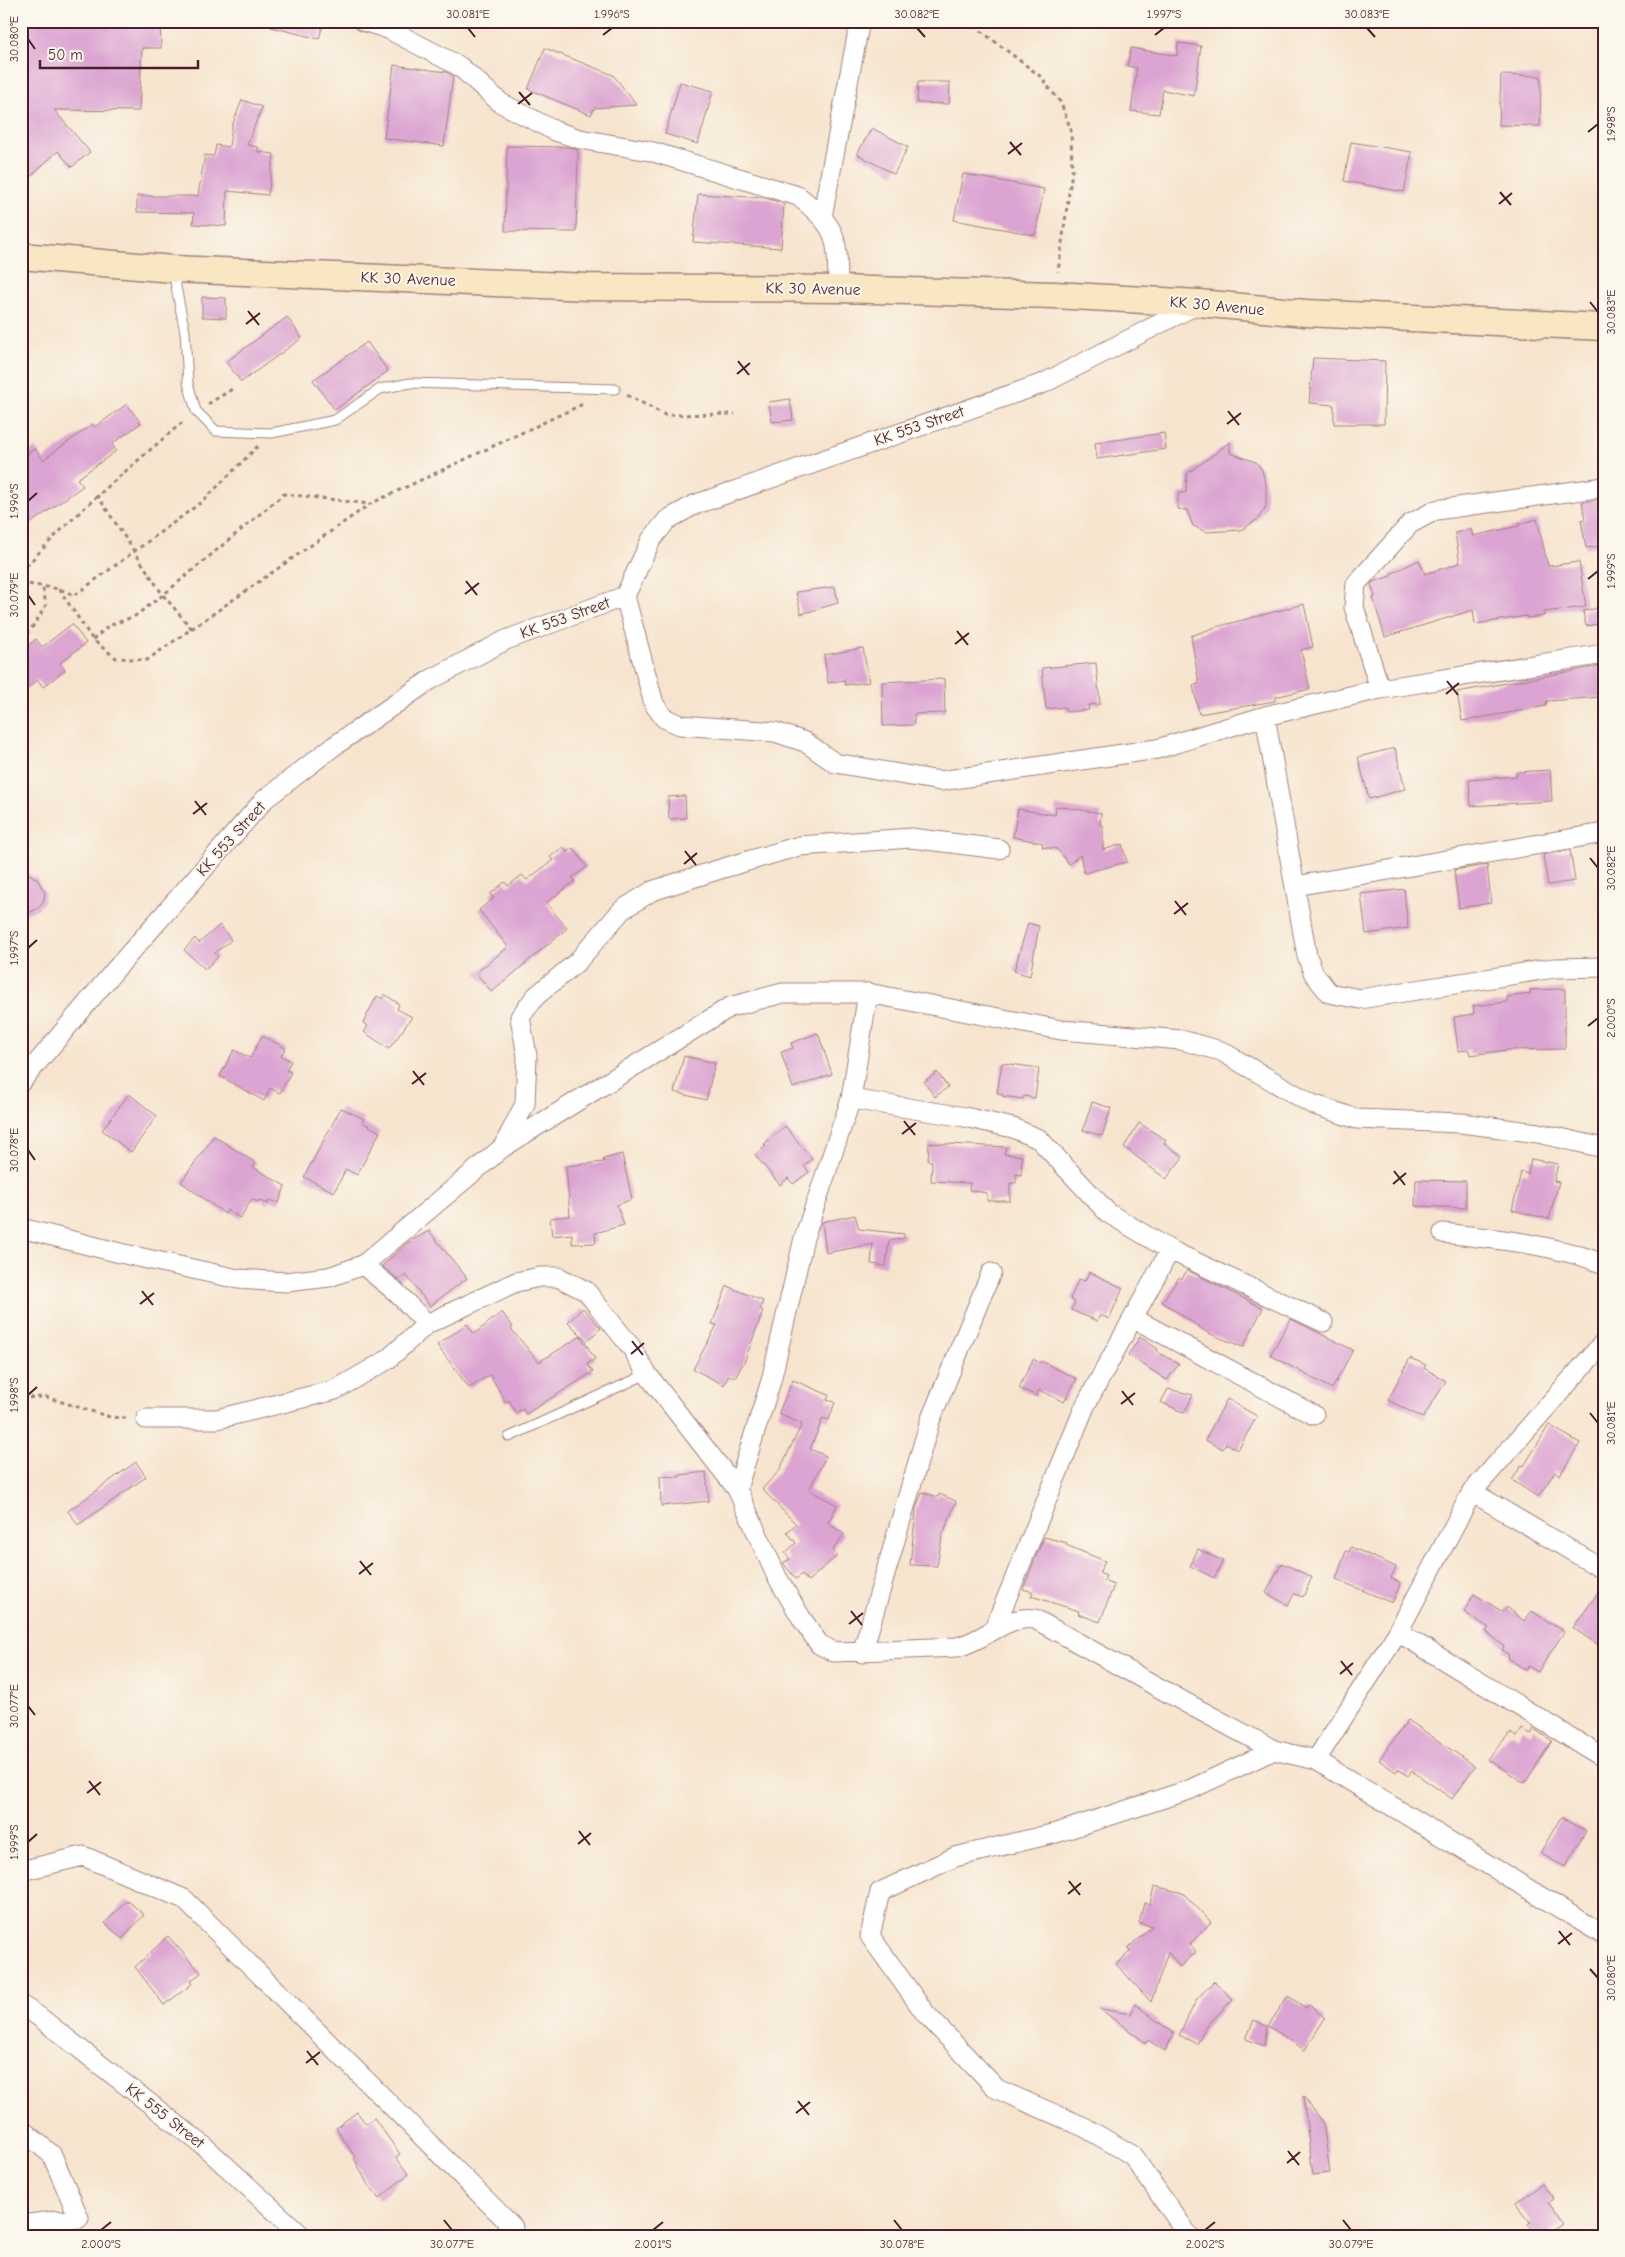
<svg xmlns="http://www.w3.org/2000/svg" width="1625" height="2257" viewBox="0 0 1625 2257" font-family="'Comic Neue',sans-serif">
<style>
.building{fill:#dca4d2}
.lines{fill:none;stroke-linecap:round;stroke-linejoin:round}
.service-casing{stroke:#a0827c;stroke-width:11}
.minor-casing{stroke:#a0827c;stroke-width:21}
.secondary-casing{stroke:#a0827c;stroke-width:29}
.path{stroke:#a0827c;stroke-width:3;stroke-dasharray:4 4;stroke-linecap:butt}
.service{stroke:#fff;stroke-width:9}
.minor{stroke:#fff;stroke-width:19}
.secondary{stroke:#f9e7c3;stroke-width:26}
.ticks{fill:none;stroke:#4a1f2b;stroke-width:2}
.labels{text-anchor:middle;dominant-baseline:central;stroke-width:4;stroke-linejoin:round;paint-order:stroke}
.street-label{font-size:16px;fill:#4a1f2b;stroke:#fbf7ec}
.neatline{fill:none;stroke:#4a1f2b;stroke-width:2}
.ticks-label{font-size:12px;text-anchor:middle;fill:#4a1f2b}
</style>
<rect width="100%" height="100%" fill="#fbf7ec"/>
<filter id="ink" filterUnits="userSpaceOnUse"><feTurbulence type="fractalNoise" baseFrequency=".02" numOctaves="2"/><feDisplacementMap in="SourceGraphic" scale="10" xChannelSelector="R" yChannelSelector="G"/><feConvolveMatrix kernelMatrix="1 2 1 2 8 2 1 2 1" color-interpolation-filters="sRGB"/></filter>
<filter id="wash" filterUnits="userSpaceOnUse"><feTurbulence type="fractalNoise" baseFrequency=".0096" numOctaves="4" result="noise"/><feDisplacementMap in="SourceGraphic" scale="20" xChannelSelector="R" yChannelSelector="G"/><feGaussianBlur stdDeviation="1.12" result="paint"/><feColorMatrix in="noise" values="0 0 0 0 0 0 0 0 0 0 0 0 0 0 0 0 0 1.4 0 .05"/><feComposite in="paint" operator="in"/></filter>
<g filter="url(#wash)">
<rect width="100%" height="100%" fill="#f6e4ce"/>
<g id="blocks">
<path class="building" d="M21,21H160L161,48H142L139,111L54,110L90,152L72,167L58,151L31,176L21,165Z
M272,21H324L319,39L271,27Z
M1178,43L1201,46L1194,96L1163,90L1159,114L1131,111L1137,68L1127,66L1131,48L1177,56Z
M545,48L613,75L637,105L594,108L591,115L528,89Z
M394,65L446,72L453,76L444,146L384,138Z
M1501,75L1541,76L1540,126L1499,125Z
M680,82L713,91L698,144L665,134Z
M918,82H950L949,104L917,103Z
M242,100L262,107L247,145L258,147V152L274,154L268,195L227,191L226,226L193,224L194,213L137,212V196H198L205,155L214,156L216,145L229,147L232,126Z
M872,128L908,147L894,174L857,154Z
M1351,142L1412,152L1404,192L1344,181Z
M507,146L569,147L578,150L576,232L505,231Z
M963,174L1044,189L1035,235L954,220Z
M698,194L766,198L784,204L781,248L693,242Z
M202,297L226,298V318L202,317Z
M287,317L302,338L241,382L226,362Z
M367,342L388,371L335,410L313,380Z
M1313,358L1385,361L1384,424H1334V405L1309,403Z
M790,399L793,420L772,422L769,402Z
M127,404L141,423L112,444L116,451L77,479L83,486L21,530V458L35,448L43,460L93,424L95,427Z
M1164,433L1166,449L1097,459L1095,443Z
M1230,442V453L1256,462L1262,470L1266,485V506L1258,519L1241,530L1206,532L1193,526L1187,510L1178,509V494L1186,492L1187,474Z
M1604,499V546L1586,548L1581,520L1585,519L1582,502Z
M1537,519L1548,566L1579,562L1586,607L1543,612L1544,616L1527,618V616L1475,624L1473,610L1385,637L1373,598L1375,597L1371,584L1373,582L1391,576L1390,574L1419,560L1425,574L1460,563L1455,533L1471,529L1473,536L1519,526V524Z
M835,587L838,603L801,614L796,592Z
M1304,604L1313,647L1301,650L1310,689L1275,697V701L1199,714L1193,685L1199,684L1191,636L1216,627Z
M1604,607V623L1586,626L1583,611Z
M72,624L86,643L60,663L65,670L43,687L38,680L21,693V651L36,639L42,647Z
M863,648L869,682L845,685L844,680L828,683L824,655Z
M1096,663L1100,704L1088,705L1089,710L1066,712L1065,707L1046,709L1042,668Z
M1600,666L1602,697L1547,701L1546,706L1462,721L1457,692Z
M944,679L945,713L914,714V725L883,726L882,682Z
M1395,748L1405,789L1369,799L1358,757Z
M1550,770L1552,801L1471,806L1469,780L1517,776V772Z
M685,796L686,818L669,819L668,797Z
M1056,806L1101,813L1100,825H1103V850L1122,844L1127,862L1084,873L1080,855L1069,864L1057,849L1042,847L1043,843L1013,837L1018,809L1055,815Z
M563,847L567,852L573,848L587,867L572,878L575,881L546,903L567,928L492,992L476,973L508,947L479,910L494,898L490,894L505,882L508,886L522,875L527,880L553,860L550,857Z
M1570,850L1575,881L1548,885L1543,855Z
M1487,865L1491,903L1459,908L1454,870Z
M21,869L37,879L45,893L43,903L37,909L21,916Z
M1404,889L1408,928L1366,934L1361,894Z
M1028,923L1039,926L1030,976L1014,971Z
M220,925L231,940L215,953L218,957L205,969L184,950L195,938L199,943Z
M1565,989V1049L1507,1050L1470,1055L1469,1050L1458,1051L1454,1017L1474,1014L1473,1006L1507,1002V997L1530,994V990Z
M384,994L399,1004L397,1009L412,1017L389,1049L364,1032L368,1026L363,1023L377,996L382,999Z
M818,1033L832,1074L793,1088L781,1052L793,1048L791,1043Z
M262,1036L286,1048L281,1056L291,1061L286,1070L291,1072L280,1093L270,1088L264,1101L220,1076L234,1050L250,1058Z
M684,1056L715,1063L706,1100L674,1092Z
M1002,1063L1039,1068L1035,1098L1024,1096L1023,1099L1002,1096V1094L997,1093Z
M937,1072L948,1087L935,1097L924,1082Z
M129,1094L157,1116L131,1152L102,1130Z
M1092,1102L1111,1108L1102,1136L1083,1130Z
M341,1108L364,1119L362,1122L380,1132L357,1175L346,1169L334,1192L304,1177Z
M1139,1123L1166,1140L1164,1143L1183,1157L1166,1179L1124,1147Z
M785,1126L812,1159L804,1166L809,1172L793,1184L788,1178L780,1185L755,1155L766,1146L764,1144Z
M214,1136L256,1163L253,1167L285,1186L279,1203L269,1200L268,1204L259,1200L258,1202L252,1199L240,1218L227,1210L225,1214L181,1182Z
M929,1143L1006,1147L1004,1154L1022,1156L1021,1175L1016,1174V1183H1010V1201H987V1193L969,1190L970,1183L931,1181L932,1161H928Z
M622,1154L632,1199L617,1205L624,1225L595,1233L596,1243L572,1244V1234L552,1236L550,1218L570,1216L566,1166L604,1162L603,1159Z
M1531,1159L1558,1164L1554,1181L1559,1182L1549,1219L1512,1210L1521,1172L1528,1174Z
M1416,1180L1466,1181V1208L1415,1206Z
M855,1215L859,1229L904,1234V1238L889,1241L886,1266L871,1264L873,1244L826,1253L822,1222Z
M429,1231L467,1278L430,1306L406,1275L399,1280L382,1266L407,1243Z
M1187,1270L1263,1308L1243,1347L1208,1333L1162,1302L1179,1277L1182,1279Z
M1089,1272L1123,1288L1109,1319L1100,1315L1097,1321L1071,1310L1075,1302L1070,1299L1079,1279L1085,1281Z
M727,1286L763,1301L760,1309L763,1311L745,1360L735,1378L729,1375L724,1385L693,1369L717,1325L712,1324Z
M583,1308L601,1328L587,1341L568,1322Z
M502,1312L513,1327L511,1329L539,1362L581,1336L595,1359L587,1364L593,1372L526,1414L523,1409L516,1413L509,1400L506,1402L490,1375L469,1388L437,1345L467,1324L474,1334Z
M1291,1319L1353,1350L1332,1389L1270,1355Z
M1140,1337L1158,1349L1157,1352L1179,1364L1167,1380L1128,1355Z
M1410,1358L1426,1365L1424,1368L1446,1381L1423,1418L1388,1400Z
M1033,1359L1040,1363L1041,1361L1077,1379L1064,1402L1039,1390L1036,1396L1019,1388Z
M793,1380L829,1395L827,1400L835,1402L829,1420L823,1418L810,1449L826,1456L809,1490L837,1505L828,1523L844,1534L833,1550L837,1556L808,1581L802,1574L796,1579L783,1563L790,1559L785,1553L796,1543L787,1532L796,1524L762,1489L779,1471L802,1424L778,1414Z
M1168,1389L1193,1395L1184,1413L1161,1402Z
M1227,1399L1257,1416L1238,1450L1226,1443L1223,1449L1205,1440Z
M1549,1425L1580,1443L1560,1475L1555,1472L1538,1497L1512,1480L1522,1465L1524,1466Z
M136,1462L146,1477L78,1525L68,1511Z
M706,1472L709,1501L661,1506L660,1476L680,1477V1475Z
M922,1492L938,1497L939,1494L956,1501L942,1537L937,1566L910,1565L916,1509Z
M1044,1537L1067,1543L1066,1545L1105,1561L1099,1573L1106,1576L1104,1581L1114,1585L1100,1622L1078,1614L1079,1611L1031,1596L1033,1592L1023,1589Z
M1351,1547L1396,1567L1391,1578L1401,1583L1392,1603L1336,1579L1346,1551L1349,1552Z
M1198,1549L1223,1561L1214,1578L1190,1566Z
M1282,1563L1312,1577L1303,1597L1294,1594L1288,1605L1266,1593Z
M1604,1584V1649L1573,1628Z
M1474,1594L1503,1612L1507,1607L1524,1621L1532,1611L1564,1632L1538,1672L1528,1666L1526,1670L1507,1658L1509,1655L1502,1650L1504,1646L1486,1631L1489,1628L1464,1612Z
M1408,1720L1475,1766L1452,1799L1412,1771L1408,1776L1398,1769L1396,1772L1379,1760Z
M1522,1729L1531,1734L1534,1729L1552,1741L1525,1783L1487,1759L1510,1733L1517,1737Z
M1561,1817L1586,1831L1565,1867L1540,1853Z
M1154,1886L1183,1893L1211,1922L1190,1944L1196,1952L1180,1967L1168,1952L1151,2002L1116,1964L1131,1951L1128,1948L1152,1926L1139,1923L1144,1903L1150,1905Z
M127,1900L144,1915L122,1939L105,1923Z
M168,1936L201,1973L190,1981L192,1984L164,2005L135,1967Z
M1214,1981L1233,1999L1205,2028L1197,2044L1179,2035L1197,1999Z
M1288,1996L1306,2008L1309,2005L1325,2018L1305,2050L1268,2026Z
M1135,2004L1174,2034L1165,2051L1148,2040L1146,2043L1100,2009L1131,2014Z
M1254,2020L1267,2026L1264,2046L1246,2039Z
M1303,2096L1323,2122L1330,2173L1313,2175Z
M357,2112L366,2124L374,2118L400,2154L396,2157L408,2174L379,2199L368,2185L354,2158L355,2157L336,2128Z
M1542,2183L1554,2199L1549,2203L1563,2223L1544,2236H1536L1528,2224L1531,2222L1516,2203Z"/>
</g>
</g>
<g filter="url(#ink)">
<use href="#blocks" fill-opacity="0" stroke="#a0827c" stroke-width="1"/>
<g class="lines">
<g class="service-casing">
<path id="service" d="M173,272L185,332L188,383L196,411L216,431L272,433L335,420L380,389L410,383L615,389
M509,1437L647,1374"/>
</g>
<g class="minor-casing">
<path id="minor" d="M363,21L388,29
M384,21L388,29L459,66L501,103L555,131L580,139L650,151L798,196C840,229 837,238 838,289
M822,217L860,21
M625,596L654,704L664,718L680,725L775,732L805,742L835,763L940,781L1157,749L1265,716L1380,689L1604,654
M1380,689L1354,607L1356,584L1410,524L1436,510L1604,487
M1265,716L1307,956L1314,974L1329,993L1360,999L1554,968L1604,967
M1295,886L1604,833
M21,1082L115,970L265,799L334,746L430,680L506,640L625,596L651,540L667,520L694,505L1044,383L1198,304
M851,1099L965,1117L1013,1128L1039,1139L1108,1213L1170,1250L1323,1322
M503,1147L525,1104L527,1056L520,1017L536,996L577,962L622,910L652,891L717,870L799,846L911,838L999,849
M21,1228L120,1253L238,1279L286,1282L329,1277L363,1265L502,1148L540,1124L730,1007L783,993H868L1061,1030L1181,1040L1221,1051L1312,1104L1357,1119L1461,1123L1538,1133L1604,1148
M1443,1233C1498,1239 1552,1244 1604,1264
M363,1265L396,1292L427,1324L516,1282L540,1277H558L586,1291L631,1347L647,1374L737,1489L777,1577L802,1619L819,1644L834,1652L957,1647C987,1640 1004,1615 1035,1619L1190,1705L1274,1750L1316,1760L1604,1935
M1133,1318L1314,1415
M146,1419H217L335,1390L387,1360L427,1324
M737,1489L771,1381L804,1238L851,1099L868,993
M1472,1492L1604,1570
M994,1629L1085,1406L1170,1250
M1398,1632L1604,1758
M862,1653L930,1421L991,1273
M1316,1760L1398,1632L1472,1492L1604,1342
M21,1871L83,1856L184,1899L513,2227
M21,2005L38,2016L204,2146L302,2236
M21,2129L52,2155L79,2218L21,2225
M1189,2236L1132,2155L1084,2127L997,2089L925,2013L870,1936L880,1892L955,1857L1056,1833L1189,1790L1274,1750"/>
</g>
<g class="secondary-casing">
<path id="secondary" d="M21,256L173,269L588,287L838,289L1054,295L1199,303L1306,313L1604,327"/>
</g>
<path class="path" d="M968,21L1040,76L1061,103L1071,130L1072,171L1058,272
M627,395L665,415L735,414
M208,404L234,388
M97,495L163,595L192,629
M21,572C71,516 128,469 185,420
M21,583L59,589L75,595L203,501L258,446
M59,589L93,640L116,658L147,660L370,504L583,404
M21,640L34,625L46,605L43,588
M93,640L108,626L135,616L163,595L284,494L370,504
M21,1398L46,1397L110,1417L128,1418"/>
<use href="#service" class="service"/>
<use href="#minor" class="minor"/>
<use href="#secondary" class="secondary"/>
</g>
</g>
<path class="ticks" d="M468,28L475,37M917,28L925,37M1367,28L1375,37M603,35L612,28M1155,35L1164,28M28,39L35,49M519,92L530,105M518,104L532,93M1588,132L1598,124M1010,142L1021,155M1008,154L1022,143M1500,192L1511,205M1499,204L1512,193M1590,302L1598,312M248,311L259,325M246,324L260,313M738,361L749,375M737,374L750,363M1228,411L1239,425M1227,424L1241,413M28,501L37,493M1588,579L1598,571M466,581L477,595M465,594L479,583M28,595L35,605M957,631L968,645M955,644L969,633M1447,681L1458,695M1446,694L1459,683M195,801L206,815M193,814L207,803M685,851L696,865M1590,858L1598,868M684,864L697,853M1175,901L1186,915M1174,914L1188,903M28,948L37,940M1588,1026L1598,1018M413,1071L424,1085M412,1084L426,1073M904,1121L915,1135M902,1134L916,1123M28,1150L35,1160M1394,1171L1405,1185M1393,1184L1406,1173M142,1291L153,1305M140,1304L154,1293M632,1341L643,1355M631,1354L644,1343M1122,1391L1133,1405M28,1395L37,1387M1121,1404L1135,1393M1590,1413L1598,1423M360,1561L371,1575M359,1574L373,1563M851,1611L862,1625M849,1624L863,1613M1341,1661L1352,1675M1340,1674L1353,1663M28,1706L35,1715M89,1781L100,1795M87,1793L101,1782M579,1831L590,1845M28,1842L37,1834M578,1844L591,1833M1069,1881L1080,1895M1068,1894L1081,1883M1559,1931L1570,1945M1558,1944L1572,1933M1590,1969L1598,1978M307,2051L318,2065M306,2063L320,2052M798,2101L809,2115M796,2113L810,2102M1288,2151L1299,2165M1287,2163L1300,2152M444,2220L452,2230M894,2220L902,2230M1343,2220L1351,2230M101,2230L111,2222M653,2230L663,2222M1205,2230L1215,2222"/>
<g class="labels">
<g class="street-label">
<text transform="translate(408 279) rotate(2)">KK 30 Avenue</text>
<text transform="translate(813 289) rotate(1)">KK 30 Avenue</text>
<text transform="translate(1217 306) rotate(5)">KK 30 Avenue</text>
<text transform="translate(919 426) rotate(-19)">KK 553 Street</text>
<text transform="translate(565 618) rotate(-20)">KK 553 Street</text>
<text transform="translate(231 839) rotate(-48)">KK 553 Street</text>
<text transform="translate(165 2116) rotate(38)">KK 555 Street</text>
</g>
</g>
<rect width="1625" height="2257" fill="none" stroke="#fbf7ec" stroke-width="55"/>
<path d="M40 60v8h158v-8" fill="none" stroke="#4a1f2b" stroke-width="2.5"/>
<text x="48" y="60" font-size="15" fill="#4a1f2b" stroke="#fbf7ec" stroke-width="4" paint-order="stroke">50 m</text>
<rect x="28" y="28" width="1570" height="2202" class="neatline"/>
<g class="ticks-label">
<text x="468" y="18">30.081°E</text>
<text x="612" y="18">1.996°S</text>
<text x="917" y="18">30.082°E</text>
<text x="1164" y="18">1.997°S</text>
<text x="1367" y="18">30.083°E</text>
<text transform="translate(14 39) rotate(-90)" y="4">30.080°E</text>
<text transform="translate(1611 124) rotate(-90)" y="4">1.998°S</text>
<text transform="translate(1611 312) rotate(-90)" y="4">30.083°E</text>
<text transform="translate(14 501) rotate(-90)" y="4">1.996°S</text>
<text transform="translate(1611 571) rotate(-90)" y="4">1.999°S</text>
<text transform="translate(14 595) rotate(-90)" y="4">30.079°E</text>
<text transform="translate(1611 868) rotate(-90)" y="4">30.082°E</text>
<text transform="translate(14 948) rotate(-90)" y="4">1.997°S</text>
<text transform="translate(1611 1018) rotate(-90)" y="4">2.000°S</text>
<text transform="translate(14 1150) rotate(-90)" y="4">30.078°E</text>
<text transform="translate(14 1395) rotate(-90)" y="4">1.998°S</text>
<text transform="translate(1611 1423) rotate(-90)" y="4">30.081°E</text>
<text transform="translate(14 1706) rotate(-90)" y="4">30.077°E</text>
<text transform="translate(14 1842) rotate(-90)" y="4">1.999°S</text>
<text transform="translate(1611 1978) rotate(-90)" y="4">30.080°E</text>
<text x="101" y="2248">2.000°S</text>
<text x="452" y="2248">30.077°E</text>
<text x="653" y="2248">2.001°S</text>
<text x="902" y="2248">30.078°E</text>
<text x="1205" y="2248">2.002°S</text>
<text x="1351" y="2248">30.079°E</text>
</g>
</svg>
